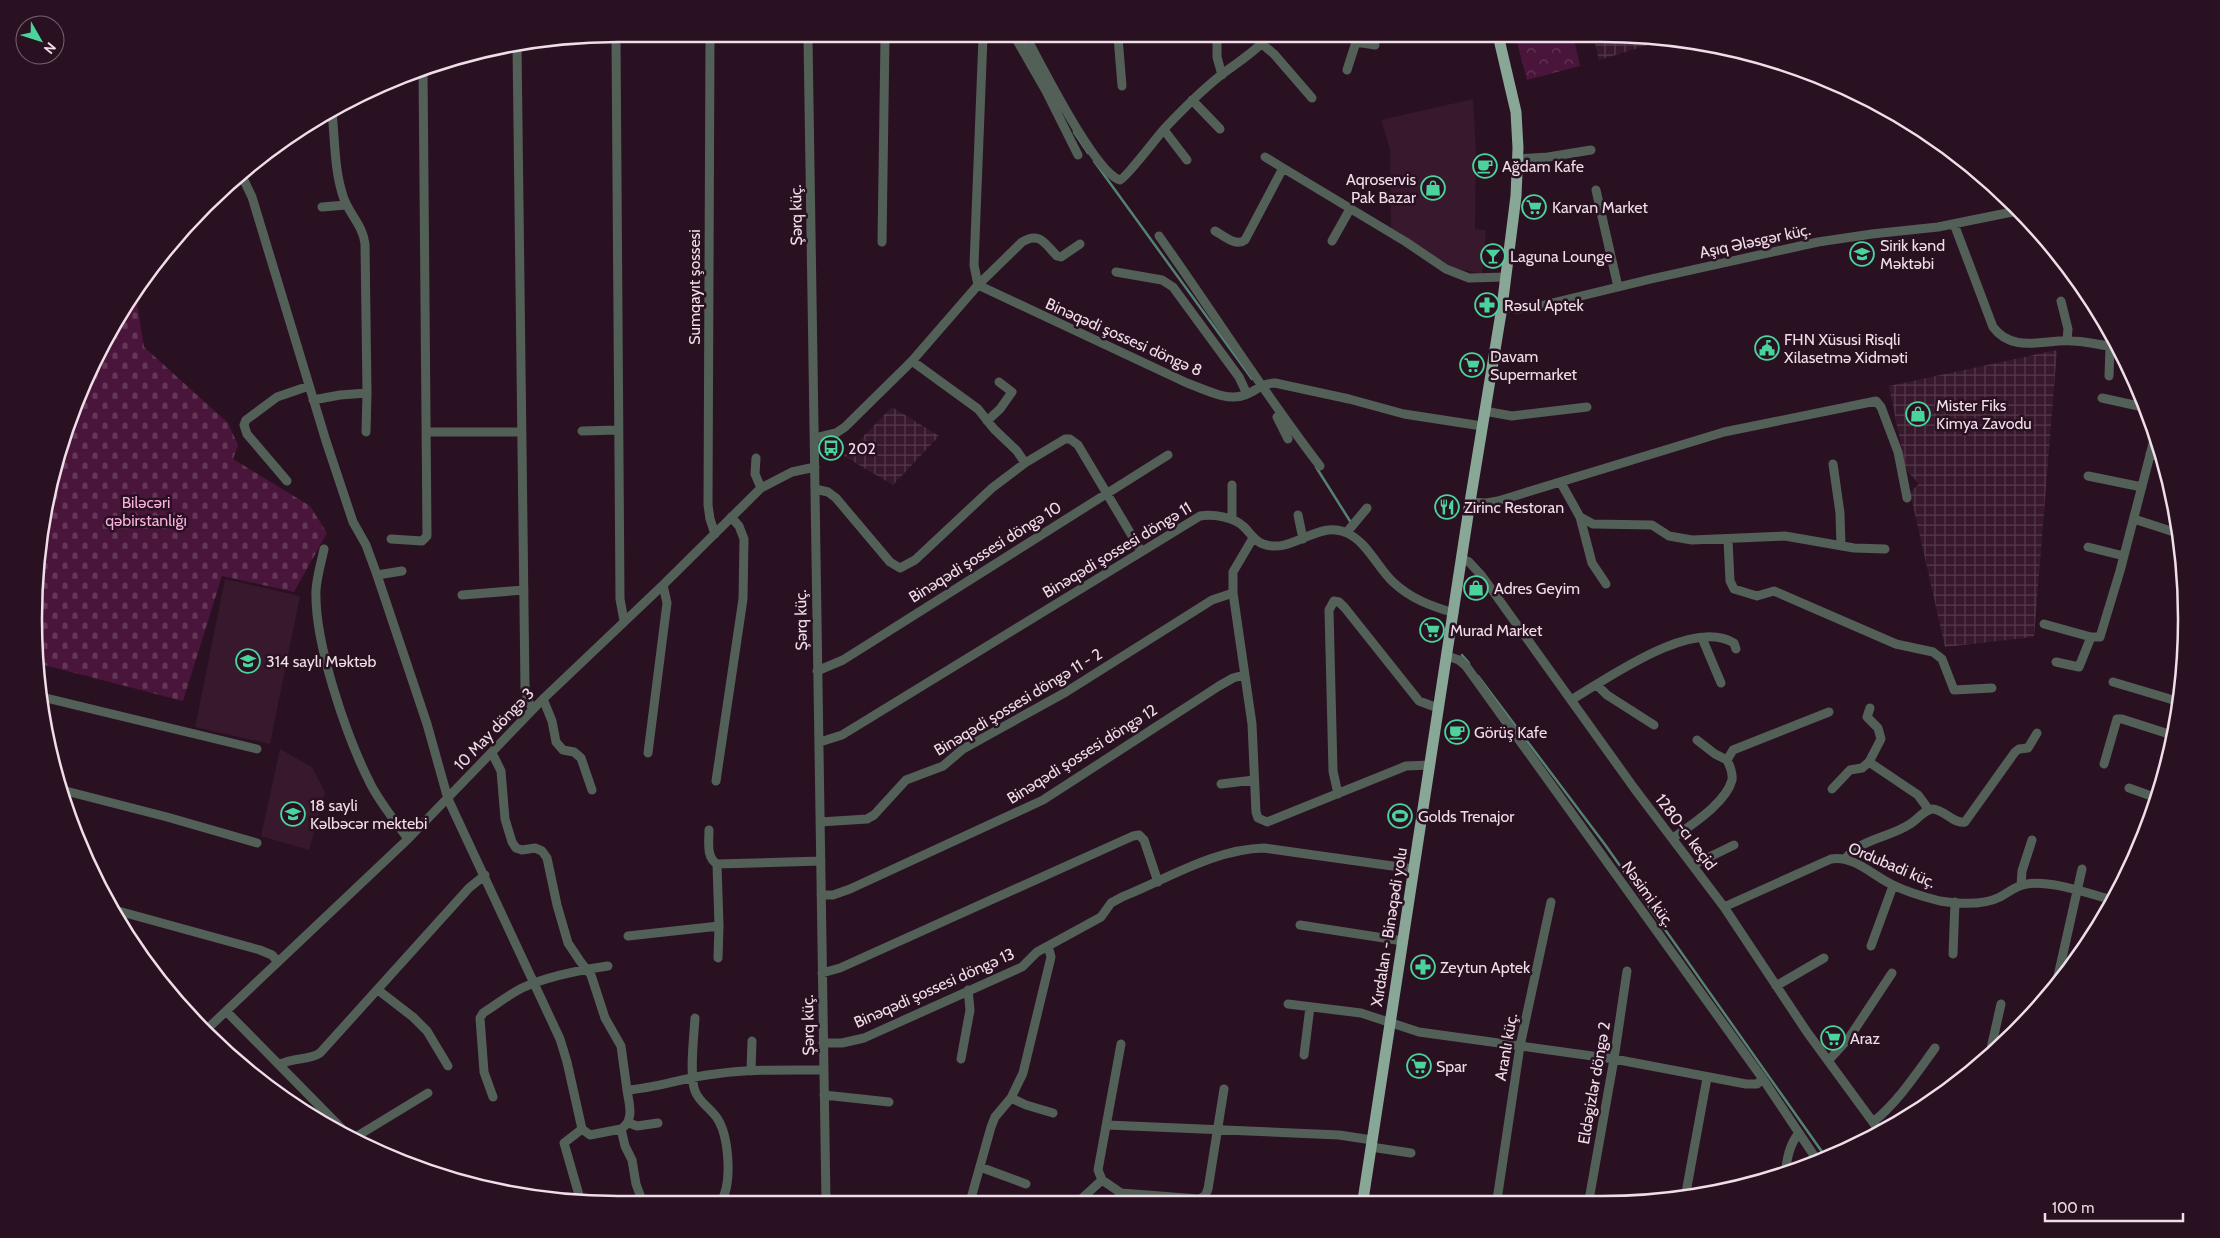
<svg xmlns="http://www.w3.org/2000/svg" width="2220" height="1238" viewBox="0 0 2220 1238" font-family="Cabin,sans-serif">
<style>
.built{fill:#37182d}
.industrial{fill:url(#industrial-grid)}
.forest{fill:url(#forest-crowns)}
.cemetery{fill:url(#cemetery-stones)}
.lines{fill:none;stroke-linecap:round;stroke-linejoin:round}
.stream{stroke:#548171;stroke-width:2.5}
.minor{stroke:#526058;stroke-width:9}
.major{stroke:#88a797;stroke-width:11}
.labels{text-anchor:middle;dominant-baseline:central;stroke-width:5;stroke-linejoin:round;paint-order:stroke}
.poi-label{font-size:16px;fill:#efdde8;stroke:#291121;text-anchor:start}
.street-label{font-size:16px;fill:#efdde8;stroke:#291121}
.park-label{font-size:16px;fill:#f9afdf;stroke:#291121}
.rim{fill:none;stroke:#efdde8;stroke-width:2.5}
</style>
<defs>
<pattern id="industrial-grid" width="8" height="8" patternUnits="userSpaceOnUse" patternTransform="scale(1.25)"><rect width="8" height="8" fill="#37182d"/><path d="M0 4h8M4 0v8" fill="none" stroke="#54394b"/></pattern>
<pattern id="forest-crowns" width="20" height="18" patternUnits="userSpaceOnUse" patternTransform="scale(1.25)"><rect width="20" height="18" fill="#4a153b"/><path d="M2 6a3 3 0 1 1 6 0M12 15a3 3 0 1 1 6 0" fill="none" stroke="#643757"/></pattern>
<pattern id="cemetery-stones" width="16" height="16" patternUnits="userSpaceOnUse" patternTransform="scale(1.25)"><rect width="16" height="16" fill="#4a153b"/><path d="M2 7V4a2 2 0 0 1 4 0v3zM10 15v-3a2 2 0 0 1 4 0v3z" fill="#643757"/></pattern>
</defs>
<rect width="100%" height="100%" fill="#291121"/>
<path class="built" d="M1473,99L1476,149L1475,229L1486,230L1482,274L1451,267L1391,228L1390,149L1381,120Z
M225,579L300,596L270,744L195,727Z
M280,749L312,767L325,792L309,850L261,836Z"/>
<path class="industrial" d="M1593,35H1639L1665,40L1599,60Z
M2057,350L2034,637L1945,647L1910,492L1919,484L1906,470L1889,386Z
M892,407L939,436L893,485L844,456Z"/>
<path class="forest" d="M1515,35H1573L1580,66L1527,80Z"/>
<path class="cemetery" d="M135,291L144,347L228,423L238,445L233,459L310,506L327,533L294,592L222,576L183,701L36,663L35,657L39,543L54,467L94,360Z"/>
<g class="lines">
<path class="stream" d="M1021,37L1036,64
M1074,132L1088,153
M1094,161L1252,379
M1316,467L1350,521
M1462,655L1469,663
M1478,676L1606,846L1825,1156"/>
<path class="minor" d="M1217,36V57L1222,75
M983,37L974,265L978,285L1022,242C1040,231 1045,244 1057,256L1061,257L1080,244
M1015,37L1046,91L1078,155
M1026,37C1041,64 1095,173 1120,180C1126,178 1157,137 1165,128C1183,109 1201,91 1221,75C1238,62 1255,52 1269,36
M1118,37L1122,86
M710,38L708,505L710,519L715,534
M808,38L826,1202
M616,39L620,599L624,621
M1356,42L1375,45
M1262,44L1274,54L1312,98
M517,45L525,688L528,701L533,709
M1347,70L1358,36
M1192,100L1220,129
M1164,130L1187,160
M1265,157L1283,168
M1518,159L1548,157L1591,150
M241,174L252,197L326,441L353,522L366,545L377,575L427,724L448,799L560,1039L567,1062L582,1129L590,1135L621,1129L625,1146L632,1160L636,1184L643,1203
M1596,190L1618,287
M322,207L346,205
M1954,224L1993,327C2013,354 2045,339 2072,341C2087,341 2102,346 2118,347
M1215,231C1224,236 1236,247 1245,240L1283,168L1406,242L1446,269L1469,278L1506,277
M1159,236C1213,312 1263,392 1320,466
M1332,241L1350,209
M882,242L885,38
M1116,272L1162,280L1173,287L1239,377L1247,394
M2061,301L2068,329L2067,340
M1502,307L1517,309L1540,306L1651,279L1818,242L1872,234L1938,227L2017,211
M912,361L978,409L994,429L1017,451L1025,463
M2109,376L2110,347
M2102,398L2143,407
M313,400L340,395L367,393L365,244C363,225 348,213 343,196C334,169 335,139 332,112
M1484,411L1512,416L1587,407
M1277,417L1288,439
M987,421L1000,409L1012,392L999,382
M582,431L618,430
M366,432L367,393
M426,432H521
M815,438L836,433L845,427L912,361L978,285L1187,383C1204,389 1227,402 1245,395C1256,391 1262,383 1275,383L1349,399L1404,414L1482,426
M2150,454L2163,458
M756,458L755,474L761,488
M1833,464L1840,513L1841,546
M2088,476L2142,487
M287,481L247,434L244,425L246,420L277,397L309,386
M1561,483L1580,517L1593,524L1652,525L1669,536L1692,540L1785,536L1854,548L1885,549
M1232,485V519
M815,489L828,492L836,498L890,562L900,568L915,560L992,488L1025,463L1065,439H1070L1078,445L1141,551
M1470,502L1486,503L1498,501L1724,432L1876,401L1881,407L1898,452L1907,498
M1298,515L1303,539
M1580,517L1592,563L1606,584
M2134,519L2177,533
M1347,532L1367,508
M1253,538L1233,572V593L1252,724L1256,812L1258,818L1267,822L1406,766L1430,765
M391,539L422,541L427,536L423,68
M1728,540L1730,581L1734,589L1757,596L1774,591L1896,644L1933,652L1942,659L1954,690L1992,688
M2088,547L2124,556
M324,549C321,563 317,576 316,590C314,643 347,738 371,785C381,804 395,821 408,839
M1462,559L1469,562L1482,576L1634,788L1724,907L1807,1032L1878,1129
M377,575L402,571
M462,595L524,590
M2044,624L2091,637H2100L2120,571L2155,436
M1702,638L1721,683
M1447,656L1459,660L1466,666L1763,1079L1817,1160
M2056,662L2079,667L2091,637
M817,671L843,660L1168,455
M2113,682L2180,702
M1597,685L1607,695L1654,725
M41,699L46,698L257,749
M543,699L552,721L556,742L563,750L574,752L581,758L592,790
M1571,700C1607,679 1692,617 1734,643L1736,649
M1697,740L1715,754L1727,760
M820,742L842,735L1200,516C1214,514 1233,517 1243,526C1250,532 1254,541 1263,544C1292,555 1318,519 1347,533C1367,542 1378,568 1393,582C1411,599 1431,606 1454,613
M492,753L501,771L505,819L512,842L516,848L522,850L535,848L542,851L547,858L557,905L568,943L580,961L591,975L605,1018L621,1046L627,1090C657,1088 685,1077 715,1074C751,1069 788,1070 824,1070
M648,753L667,603L663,585
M1869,762L1918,795L1929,810
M2104,764L2117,719H2122L2172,735
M716,781L743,599L744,539L739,526L731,517
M1221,784L1254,780
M2129,788L2157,798
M1832,789L1850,770L1862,768L1869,762L1881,739L1878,728L1867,717L1870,708
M62,790L167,817L257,843
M1338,794L1333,771L1329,610L1334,601L1339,602L1345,608L1419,701L1438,708
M820,822L867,819L874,815L906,780L943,766L963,749L1066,692L1212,600L1233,593
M709,830C709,842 706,857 717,864
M1673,838C1691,825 1726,803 1732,780C1733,773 1730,766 1727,760L1733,750L1829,712
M1845,859C1862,838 1889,838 1910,824C1917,820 1925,809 1933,809C1945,810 1953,824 1965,822L2015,752L2019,749L2028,748L2037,733
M1693,865L1734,845
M2021,885L2022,871L2032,840
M821,895H833L850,889L1043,800L1219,686L1233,678L1244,675
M1724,907L1831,859C1854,855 1873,876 1893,885C1907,892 1924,897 1940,901C1959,904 1982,906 2000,897C2009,892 2017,885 2027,884C2052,880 2089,894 2113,900
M111,909L260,950L272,955L278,962
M1300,925L1403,941
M628,936L719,926L717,864L821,861
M1871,946L1893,886
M1953,954L1955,902
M718,958L719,926
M822,973L840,968L1133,836L1139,835L1144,840L1158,882
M2058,976L2082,869
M1776,986L1824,958
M378,990L413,1017L427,1031L448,1066
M1288,1004L1361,1013L1419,1032L1614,1059L1746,1084H1757L1763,1079
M226,1011L349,1136
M695,1018C694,1036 689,1075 695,1091C699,1102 710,1108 717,1118C729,1136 733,1185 720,1203
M205,1031L408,839L543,699L663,585L761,488L792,472L815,467
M823,1043H842L864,1038L1022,967L1037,952L1101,917L1111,903L1122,897C1167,879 1215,849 1264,848L1414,869
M1121,1044L1098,1170L1102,1180L1121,1193L1199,1199L1205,1196L1208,1189L1224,1089
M1990,1053L2001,1004
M1304,1055L1310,1007
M961,1059L970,1010L968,990
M1828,1061L1849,1038L1892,973
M279,1065C292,1057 308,1061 320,1053L469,888L485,875
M751,1071L752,1041
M824,1095L889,1102
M493,1097L484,1072L480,1018L483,1013C496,1005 508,995 522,988C548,976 580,970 608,966
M1011,1098L1026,1105L1053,1113
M1873,1122C1898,1102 1916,1074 1935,1048
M629,1123L637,1126L658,1123
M1107,1125L1339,1135L1372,1140
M621,1129C635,1120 629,1104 627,1090
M354,1138L428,1093
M1371,1147L1411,1153
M980,1167L1026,1184
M1785,1174C1787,1159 1789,1145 1799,1133
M579,1195L564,1143L582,1129
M1685,1198L1707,1078
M1497,1200L1520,1046L1551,902
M1589,1200L1614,1059L1627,971
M1079,1201L1102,1180
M970,1202L991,1127L995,1117L1011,1098L1023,1073L1051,957L1048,946
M662,1203L671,1201L690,1203"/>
<path class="major" d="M1363,1200L1470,502L1502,307L1516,196L1518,148L1516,112L1498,35"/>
</g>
<defs>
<g id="cafe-ring" transform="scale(1.25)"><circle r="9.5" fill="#291121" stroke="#4ad49c" stroke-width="1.5"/><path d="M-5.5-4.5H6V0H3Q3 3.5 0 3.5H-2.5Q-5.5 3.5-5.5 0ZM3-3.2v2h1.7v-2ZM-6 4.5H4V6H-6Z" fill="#4ad49c"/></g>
<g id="shop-ring" transform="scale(1.25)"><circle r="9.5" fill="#291121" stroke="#4ad49c" stroke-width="1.5"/><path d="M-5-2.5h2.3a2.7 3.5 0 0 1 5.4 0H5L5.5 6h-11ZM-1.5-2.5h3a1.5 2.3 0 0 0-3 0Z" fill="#4ad49c"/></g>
<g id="supermarket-ring" transform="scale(1.25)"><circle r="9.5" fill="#291121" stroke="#4ad49c" stroke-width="1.5"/><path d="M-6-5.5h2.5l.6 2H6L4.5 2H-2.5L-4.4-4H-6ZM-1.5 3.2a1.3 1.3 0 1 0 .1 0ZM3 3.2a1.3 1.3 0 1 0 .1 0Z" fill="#4ad49c"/></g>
<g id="school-ring" transform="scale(1.25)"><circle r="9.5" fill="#291121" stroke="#4ad49c" stroke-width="1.5"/><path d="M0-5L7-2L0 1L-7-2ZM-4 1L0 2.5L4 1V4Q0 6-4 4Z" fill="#4ad49c"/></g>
<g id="bar-ring" transform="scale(1.25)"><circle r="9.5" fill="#291121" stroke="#4ad49c" stroke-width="1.5"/><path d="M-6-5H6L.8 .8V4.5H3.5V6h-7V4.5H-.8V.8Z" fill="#4ad49c"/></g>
<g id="pharmacy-ring" transform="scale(1.25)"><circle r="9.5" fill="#291121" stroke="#4ad49c" stroke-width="1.5"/><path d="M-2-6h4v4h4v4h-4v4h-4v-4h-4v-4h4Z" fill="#4ad49c"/></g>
<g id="civic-ring" transform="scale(1.25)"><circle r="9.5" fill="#291121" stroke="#4ad49c" stroke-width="1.5"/><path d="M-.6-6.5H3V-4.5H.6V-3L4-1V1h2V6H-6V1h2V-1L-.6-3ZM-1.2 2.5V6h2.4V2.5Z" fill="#4ad49c"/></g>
<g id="bus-ring" transform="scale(1.25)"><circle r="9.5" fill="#291121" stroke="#4ad49c" stroke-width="1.5"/><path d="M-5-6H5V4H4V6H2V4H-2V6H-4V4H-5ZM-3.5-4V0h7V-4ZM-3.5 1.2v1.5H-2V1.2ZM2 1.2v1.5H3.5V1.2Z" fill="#4ad49c"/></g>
<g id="restaurant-ring" transform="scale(1.25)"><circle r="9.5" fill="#291121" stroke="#4ad49c" stroke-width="1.5"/><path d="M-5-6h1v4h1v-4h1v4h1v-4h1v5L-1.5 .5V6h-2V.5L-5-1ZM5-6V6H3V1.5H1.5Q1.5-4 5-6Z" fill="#4ad49c"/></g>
<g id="stadium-ring" transform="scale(1.25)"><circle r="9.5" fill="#291121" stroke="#4ad49c" stroke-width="1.5"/><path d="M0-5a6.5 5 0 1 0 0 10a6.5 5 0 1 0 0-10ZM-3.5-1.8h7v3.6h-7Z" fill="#4ad49c"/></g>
</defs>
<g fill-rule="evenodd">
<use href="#cafe-ring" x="1485" y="166"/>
<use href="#shop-ring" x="1433" y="188"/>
<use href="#supermarket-ring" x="1534" y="207"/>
<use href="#school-ring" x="1862" y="254"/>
<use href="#bar-ring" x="1493" y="256"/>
<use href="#pharmacy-ring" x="1487" y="305"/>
<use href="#civic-ring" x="1767" y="348"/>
<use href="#supermarket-ring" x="1472" y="365"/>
<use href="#shop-ring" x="1918" y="414"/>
<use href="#bus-ring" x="831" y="448"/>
<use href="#restaurant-ring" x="1447" y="507"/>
<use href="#shop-ring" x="1476" y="588"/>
<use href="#supermarket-ring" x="1432" y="630"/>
<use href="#school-ring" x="248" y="661"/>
<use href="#cafe-ring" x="1457" y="732"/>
<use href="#school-ring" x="293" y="814"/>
<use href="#stadium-ring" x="1400" y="816"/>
<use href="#pharmacy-ring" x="1423" y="967"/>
<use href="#supermarket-ring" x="1833" y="1038"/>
<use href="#supermarket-ring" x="1419" y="1066"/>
</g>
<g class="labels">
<g class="poi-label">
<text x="1502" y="166">Ağdam Kafe</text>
<text x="1416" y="179" text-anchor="end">Aqroservis<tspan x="1416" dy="18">Pak Bazar</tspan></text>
<text x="1552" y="207">Karvan Market</text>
<text x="1880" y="245">Sirik kənd<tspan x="1880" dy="18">Məktəbi</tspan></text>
<text x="1510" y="256">Laguna Lounge</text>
<text x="1504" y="305">Rəsul Aptek</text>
<text x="1784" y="339">FHN Xüsusi Risqli<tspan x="1784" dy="18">Xilasetmə Xidməti</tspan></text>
<text x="1490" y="356">Davam<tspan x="1490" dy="18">Supermarket</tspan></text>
<text x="1936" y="405">Mister Fiks<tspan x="1936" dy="18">Kimya Zavodu</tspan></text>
<text x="848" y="448">202</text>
<text x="1464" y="507">Zirinc Restoran</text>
<text x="1494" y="588">Adres Geyim</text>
<text x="1450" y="630">Murad Market</text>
<text x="266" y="661">314 saylı Məktəb</text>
<text x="1474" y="732">Görüş Kafe</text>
<text x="310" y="805">18 sayli<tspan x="310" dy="18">Kəlbəcər mektebi</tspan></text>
<text x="1418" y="816">Golds Trenajor</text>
<text x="1440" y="967">Zeytun Aptek</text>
<text x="1850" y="1038">Araz</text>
<text x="1436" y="1066">Spar</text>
</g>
<g class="street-label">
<text transform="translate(796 215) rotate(-91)">Şərq küç.</text>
<text transform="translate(1755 241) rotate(-12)">Aşıq Ələsgər küç.</text>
<text transform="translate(694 287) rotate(-90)">Sumqayıt şossesi</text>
<text transform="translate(1124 337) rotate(24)">Binəqədi şossesi döngə 8</text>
<text transform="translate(1117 550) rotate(-31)">Binəqədi şossesi döngə 11</text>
<text transform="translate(985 552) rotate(-32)">Binəqədi şossesi döngə 10</text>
<text transform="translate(801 620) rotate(-91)">Şərq küç.</text>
<text transform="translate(1018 702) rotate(-31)">Binəqədi şossesi döngə 11 - 2</text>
<text transform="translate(494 729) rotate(-46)">10 May döngə 3</text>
<text transform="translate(1082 754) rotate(-32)">Binəqədi şossesi döngə 12</text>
<text transform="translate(1686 832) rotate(53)">1280-cı keçid</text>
<text transform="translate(1892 865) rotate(23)">Ordubadi küç.</text>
<text transform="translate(1648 894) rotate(54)">Nəsimi küç.</text>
<text transform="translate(1389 927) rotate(-81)">Xırdalan - Binəqədi yolu</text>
<text transform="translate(934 988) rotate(-24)">Binəqədi şossesi döngə 13</text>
<text transform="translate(808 1025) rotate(-91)">Şərq küç.</text>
<text transform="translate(1506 1047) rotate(-80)">Aranlı küç.</text>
<text transform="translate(1594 1083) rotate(-80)">Eldəgizlər döngə 2</text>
</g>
<g class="park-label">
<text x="146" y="502">Biləcəri<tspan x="146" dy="18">qəbirstanlığı</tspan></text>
</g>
</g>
<path d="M0 0H2220V1238H0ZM618 42H1602A576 576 0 0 1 2178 618V620A576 576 0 0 1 1602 1196H618A576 576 0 0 1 42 620V618A576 576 0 0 1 618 42Z" fill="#291121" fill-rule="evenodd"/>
<path class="rim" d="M618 42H1602A576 576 0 0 1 2178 618V620A576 576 0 0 1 1602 1196H618A576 576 0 0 1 42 620V618A576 576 0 0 1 618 42Z"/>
<g transform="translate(40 40) rotate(129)"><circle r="24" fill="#291121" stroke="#786371"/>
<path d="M0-4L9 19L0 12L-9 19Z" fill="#4ad49c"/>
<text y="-8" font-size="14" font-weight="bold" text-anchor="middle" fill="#efdde8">N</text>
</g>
<path d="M2045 1213v8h138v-8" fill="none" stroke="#efdde8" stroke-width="2.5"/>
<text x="2052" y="1213" font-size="15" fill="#efdde8" stroke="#291121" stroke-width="4" paint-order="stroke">100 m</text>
</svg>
